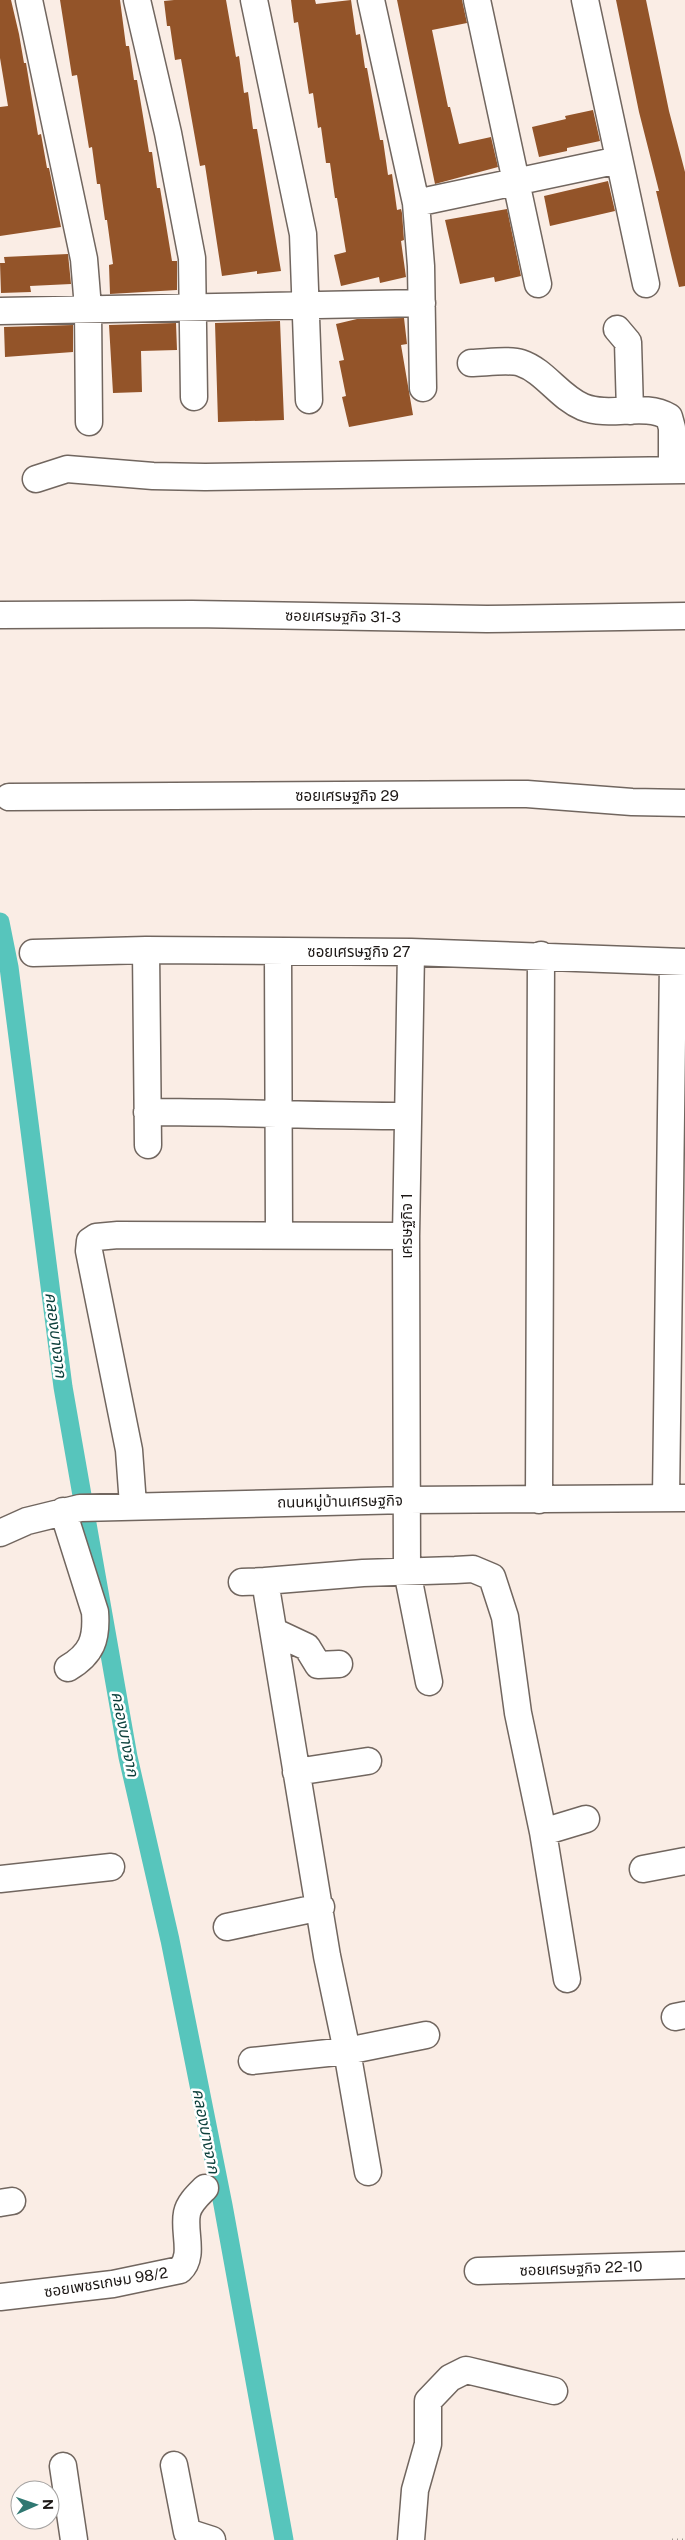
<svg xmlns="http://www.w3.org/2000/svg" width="685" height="2540" viewBox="0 0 685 2540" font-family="'Public Sans','Noto Sans Thai',sans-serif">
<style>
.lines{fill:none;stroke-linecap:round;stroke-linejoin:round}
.canal{stroke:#57c5bc;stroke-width:19}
.building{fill:#935429}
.minor-casing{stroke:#71665f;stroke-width:29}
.path{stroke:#a09791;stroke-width:3;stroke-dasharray:1 4;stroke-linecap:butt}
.minor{stroke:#fff;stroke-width:26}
.labels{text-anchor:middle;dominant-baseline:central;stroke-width:5;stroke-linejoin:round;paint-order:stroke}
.street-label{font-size:15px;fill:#1d1816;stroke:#fff}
.water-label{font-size:16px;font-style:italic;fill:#0c403c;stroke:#fff}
</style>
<rect width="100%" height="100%" fill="#faede5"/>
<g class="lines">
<path class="canal" d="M0,922L9,967L63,1387L128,1757L170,1940L223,2205L284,2540"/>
</g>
<path class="building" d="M0,0H11L19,34L24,63H26L38,135L41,134L47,168H49L61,227L0,236V107L8,106L0,58Z
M60,0H120L126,46H129L134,80H137L149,152H152L157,188H160L172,261H177V290L110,294L109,265L113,264L107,220H105L100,184H97L92,147L89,148L77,75L72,76Z
M174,0H226L236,57L239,56L244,93L248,92L253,129H257L281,271L257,274V271L222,276L205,165L200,166L181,59L175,60L170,26H167L164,1Z
M291,0H315L316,4L351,0L356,35L360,34L365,68H367L380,140H383L388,175L392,174L397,210L401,209L402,213L404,240L401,241L406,277L380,283L379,277L341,286L334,255L346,252L337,198H335L330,163H326L321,127L318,128L313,93L309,94L298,22L294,23Z
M397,0H462L467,23L432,30L448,107H450L459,144L491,137L498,167L435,184Z
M616,0H646L669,111L685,172V286L679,287L672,259L656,191H659L639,112Z
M593,110L600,141L567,148V151L539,157L532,127L566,119L565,116Z
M608,181L615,211L550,226L544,196Z
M507,209L521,276L495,282L494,277L460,284L445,220Z
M68,254L71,284L30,286L31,292L1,293L0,263H5L4,257Z
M404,318L407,344L401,345L413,415L349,427L342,397L346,396L339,361L344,360L336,324L357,319Z
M280,321L284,420L218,422L215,323Z
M176,323L177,350L141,351L142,392L113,393L109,325Z
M73,325V352L5,357L4,327Z"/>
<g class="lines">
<g class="minor-casing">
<path id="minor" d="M29,0L84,259L88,308L89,422
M137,0L168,133L192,258L194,397
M254,0L303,234L309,400
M371,0L416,203L421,266L423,388
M477,0L538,284
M585,0L646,284
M416,203L619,160
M0,311L422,303
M617,329L628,342L630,411
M471,363C484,363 509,359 521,363C545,371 559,397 583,407C611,418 644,402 669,417L672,428V470
M36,479L67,469L153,476L205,477L685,470
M0,615L192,614L487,619L685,616
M9,797L527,794L632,802L685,803
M146,950L148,1145
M278,951L279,1235
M411,952L406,1236L407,1571L429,1682
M33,953L146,950L411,952L685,962
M147,1112C234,1112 320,1116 407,1116
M666,1498L673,962
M539,1500L541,955
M133,1505L129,1450L89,1251L90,1241L96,1237L118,1235L406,1236
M63,1511L95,1612C97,1639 92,1654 68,1668
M0,1533L27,1521L80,1508L408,1500L685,1498
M265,1581L363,1573L455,1570L473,1569L492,1577L505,1617L518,1713L543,1832L567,1979
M242,1582L265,1581L327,1956L347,2051L368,2172
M275,1632L307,1647L318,1665L339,1664
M296,1772L368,1761
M543,1832L586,1819
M643,1869L685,1861
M0,1879L111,1867
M227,1927L321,1907
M675,2017L685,2015
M252,2061L347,2051L426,2035
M0,2203L12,2201
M478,2271L685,2265
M0,2297L113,2284L180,2270C195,2256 183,2232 187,2213C189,2203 198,2195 205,2188
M174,2465L187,2532L212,2540
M63,2466L74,2540
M411,2540L415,2490L428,2444V2401L450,2378L466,2370L554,2391"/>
</g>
<path class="path" d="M672,2540H685"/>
<use href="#minor" class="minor"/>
</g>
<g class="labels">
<g class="street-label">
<text transform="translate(343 616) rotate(1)">ซอยเศรษฐกิจ 31-3</text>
<text x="347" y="795">ซอยเศรษฐกิจ 29</text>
<text x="359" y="951">ซอยเศรษฐกิจ 27</text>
<text transform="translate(406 1226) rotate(-90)">เศรษฐกิจ 1</text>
<text transform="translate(340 1501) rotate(-1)">ถนนหมู่บ้านเศรษฐกิจ</text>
<text transform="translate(581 2268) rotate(-2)">ซอยเศรษฐกิจ 22-10</text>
<text transform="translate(106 2282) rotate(-9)">ซอยเพชรเกษม 98/2</text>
</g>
<g class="water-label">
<text transform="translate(56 1335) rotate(83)">คลองบางจาก</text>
<text transform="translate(125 1734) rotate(79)">คลองบางจาก</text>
<text transform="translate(206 2131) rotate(79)">คลองบางจาก</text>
</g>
</g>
<g transform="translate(35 2505) rotate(88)"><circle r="24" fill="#ffffff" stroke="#a5a3a2"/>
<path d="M0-4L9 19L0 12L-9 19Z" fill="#307872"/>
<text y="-8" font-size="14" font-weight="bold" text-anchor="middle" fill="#1d1816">N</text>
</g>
</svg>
